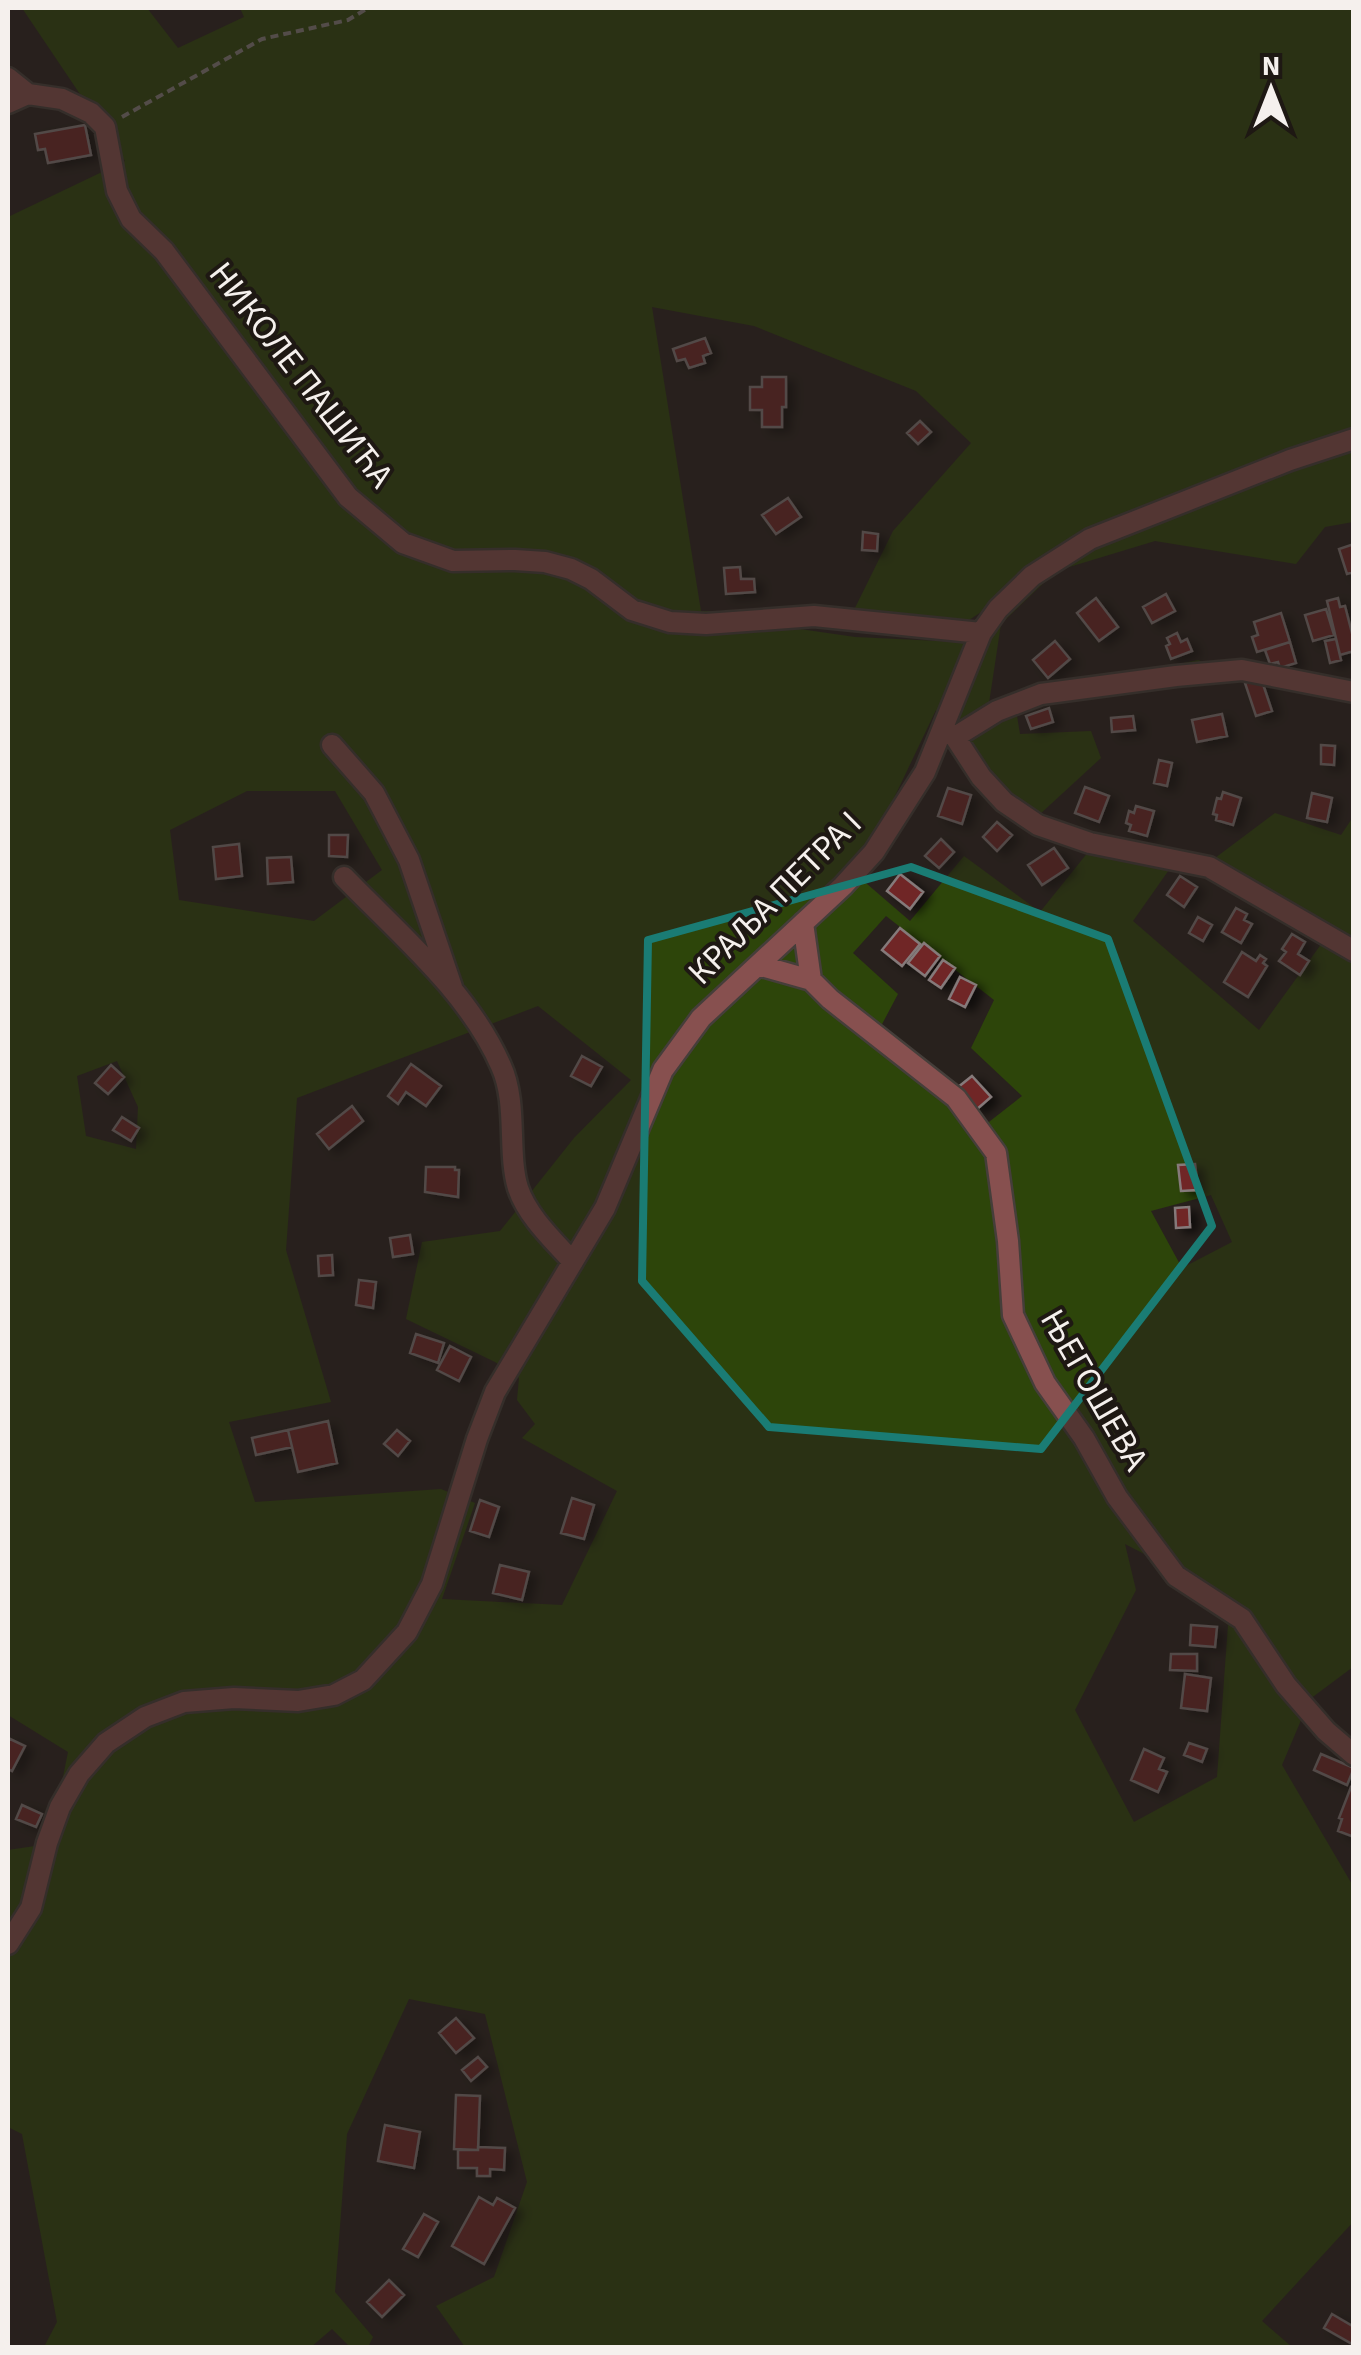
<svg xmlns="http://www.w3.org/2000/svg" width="1361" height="2355" viewBox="0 0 1361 2355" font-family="'Source Sans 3',sans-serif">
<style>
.green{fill:#2d450a;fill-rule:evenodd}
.building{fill:#702528;stroke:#857a7a;stroke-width:2.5;filter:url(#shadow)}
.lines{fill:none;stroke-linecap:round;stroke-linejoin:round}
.minor-casing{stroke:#453e3a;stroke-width:25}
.path{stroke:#88827e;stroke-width:4;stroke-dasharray:8 5;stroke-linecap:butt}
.minor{stroke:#87504f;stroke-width:20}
.marked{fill:none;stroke:#1a7c74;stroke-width:8;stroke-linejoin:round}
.labels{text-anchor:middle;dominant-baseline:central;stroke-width:8;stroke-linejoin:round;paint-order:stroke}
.street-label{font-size:35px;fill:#f5f0ed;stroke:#1e1813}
</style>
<defs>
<filter id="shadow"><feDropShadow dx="8" dy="4.5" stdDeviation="5" flood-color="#0009"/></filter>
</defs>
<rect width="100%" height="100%" fill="#28211d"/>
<path class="green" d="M22,8H147L178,48L244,17L240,8H1353V522L1325,527L1296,564L1155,541L1056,571L1001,624L989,703L1198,660L1240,675L1016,710L1020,734L1091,731L1101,758L1039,815L966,770L946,745L936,710L851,888L859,877L910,921L964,856L1040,912L1089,851L1171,867L1133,921L1259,1030L1322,943L1353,946V1667L1310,1699L1282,1765L1353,1886L1354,2221L1262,2321L1292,2347H465L436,2306L494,2277L527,2182L485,2014L409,1999L347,2134L335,2292L373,2337L368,2347H350L332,2329L311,2347H44L57,2322L22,2134L8,2127V1850L35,1846L62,1782L68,1752L8,1715V217L125,161ZM652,307L754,326L916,391L971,443L893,531L853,612L969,620L1126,517L1141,530L1070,558L981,618L960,642L855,637L779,626L765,611H701ZM247,791H335L382,870L314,921L179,900L170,830ZM886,916L994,1000L971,1048L1022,1096L985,1125L880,1028L898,994L853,953ZM538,1006L631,1080L574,1138L500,1231L422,1242L406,1319L495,1362L519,1378L517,1400L535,1424L522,1438L617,1491L562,1605L442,1599L475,1503L441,1489L255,1502L229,1422L331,1402L286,1250L297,1098ZM117,1061L138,1107L136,1149L86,1136L77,1076ZM1211,1195L1232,1242L1182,1268L1151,1211ZM1125,1544L1152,1558L1166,1581L1228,1625L1217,1777L1134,1822L1075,1710L1136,1590Z
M1275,813L1341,835L1353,817V942L1211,861Z"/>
<path class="building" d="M85,125L91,155L48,163L45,149L38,150L35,134Z
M705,338L711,353L703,356L705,363L689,368L685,359L677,361L673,349Z
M762,377H786V407H782V427H762V410H750V387H762Z
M920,421L931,432L918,444L907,433Z
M788,498L801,517L776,534L762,515Z
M863,532L878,534L877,551L862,550Z
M1354,544V572L1347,574L1339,549Z
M740,567L741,579H754L755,592L726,594L724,568Z
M1166,594L1175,611L1152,623L1143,607Z
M1096,598L1118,627L1099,641L1077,613Z
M1338,598L1340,607L1345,606L1354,641V651L1340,655L1327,601Z
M1326,609L1334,635L1313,641L1305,615Z
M1281,613L1290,642L1257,652L1252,637L1258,635L1254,622Z
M1177,633L1181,642L1187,639L1192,651L1171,659L1166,646L1170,644L1167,638Z
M1336,639L1341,660L1330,663L1325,641Z
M1055,641L1070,659L1048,678L1033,660Z
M1290,642L1296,663L1280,668L1278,662L1270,664L1265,650Z
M1261,678L1272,711L1256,716L1245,683Z
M1049,708L1053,722L1031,729L1026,716Z
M1222,714L1227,736L1197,742L1192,720Z
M1133,716L1135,730L1112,732L1111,718Z
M1321,745L1335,746L1334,765L1321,764Z
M1159,760L1172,763L1167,786L1154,783Z
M1085,787L1109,796L1099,822L1075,813Z
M948,788L971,795L962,824L938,816Z
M1223,792L1241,798L1233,825L1216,820L1217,815L1213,814L1217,798L1221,799Z
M1312,793L1332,798L1327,822L1307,818Z
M1136,806L1154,811L1147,836L1129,831L1131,825L1126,823L1129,811L1134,813Z
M997,822L1012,835L997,851L983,837Z
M329,835H348L347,857L329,856Z
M941,839L954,852L939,868L925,856Z
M239,844L242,876L216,879L213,847Z
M1054,848L1068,868L1042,885L1028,865Z
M291,857L293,882L268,884L267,858Z
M900,874L923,892L910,909L887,891Z
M1180,876L1197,887L1184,907L1167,895Z
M1236,908L1247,914L1244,920L1252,924L1241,943L1222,932Z
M1198,917L1212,925L1203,941L1189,933Z
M900,928L920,944L902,966L882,950Z
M1292,934L1305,942L1298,954L1309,961L1300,975L1279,961L1286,952L1282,949Z
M924,943L940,956L925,976L908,963Z
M1242,952L1256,961L1260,955L1266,959L1263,963L1267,966L1248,997L1224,982Z
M943,960L955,968L941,988L929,980Z
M960,977L976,985L965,1007L949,999Z
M582,1056L602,1067L591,1086L571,1076Z
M411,1064L441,1086L426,1106L406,1092L398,1104L388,1096Z
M111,1065L124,1077L108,1094L95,1083Z
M972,1076L991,1097L976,1110L957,1088Z
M352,1106L363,1121L329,1149L317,1134Z
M122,1117L139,1128L131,1141L113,1130Z
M1195,1164L1198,1190L1181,1191L1178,1165Z
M426,1167H455V1170H459L458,1197L425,1192Z
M1189,1207L1190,1227L1176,1228L1175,1208Z
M410,1235L413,1254L393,1257L390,1238Z
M332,1255L333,1275L319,1276L318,1256Z
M359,1280L376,1282L373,1308L356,1305Z
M416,1334L444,1343L438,1363L410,1353Z
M450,1346L471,1357L459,1381L437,1370Z
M328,1421L337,1463L298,1472L288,1430Z
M288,1430L292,1447L256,1455L252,1438Z
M397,1430L410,1441L398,1456L384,1444Z
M572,1498L594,1505L584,1539L561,1533Z
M480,1500L499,1507L489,1537L470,1531Z
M500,1565L529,1572L522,1600L493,1593Z
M1191,1625L1217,1627L1215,1647L1190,1645Z
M1171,1654H1197V1671L1170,1670Z
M1185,1674L1211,1678L1207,1711L1181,1708Z
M8,1738L25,1746L12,1771L8,1769Z
M1189,1743L1207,1749L1202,1762L1184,1755Z
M1144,1749L1164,1758L1159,1769L1167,1772L1158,1792L1131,1780Z
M1321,1754L1354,1768L1347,1785L1314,1770Z
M1351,1787L1354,1788V1837L1338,1831L1342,1819L1339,1818Z
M22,1805L42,1814L36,1827L16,1819Z
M456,2018L474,2038L456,2053L439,2033Z
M478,2057L487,2067L471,2081L462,2070Z
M456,2095L480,2096L478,2150L454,2149Z
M385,2125L420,2132L414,2168L378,2161Z
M478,2147L505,2148L504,2170L490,2169V2176H477V2168H458V2150H478Z
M479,2197L493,2205L497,2198L515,2208L484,2264L452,2246Z
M424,2214L438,2222L418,2257L403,2249Z
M389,2280L404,2295L382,2317L367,2302Z
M1332,2314L1354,2327V2345L1324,2328Z"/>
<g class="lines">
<g class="minor-casing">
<path id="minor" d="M8,78L28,94
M8,103L28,94L62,99L91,113L105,127L117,191L131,219L164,251L348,497L403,543L453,561L515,560L545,562L571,569L591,579L632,610L670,622L706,624L814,616L981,633
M944,729L955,737L981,777L1004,802L1038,825L1090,843L1209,867L1354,951
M955,737L997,711L1041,694L1176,676L1242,670L1354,692
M332,745L374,793L409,860L452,987
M344,877C399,934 469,992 501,1066C518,1103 507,1152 518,1188C527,1216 554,1241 573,1262
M803,923L811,980
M758,965L811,980L830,999L956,1098L996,1153L1008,1241L1013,1315L1045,1383L1084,1438L1117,1497L1176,1576L1242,1619L1286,1685L1326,1731L1354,1755
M8,1944L31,1908L47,1843L60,1807L79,1774L106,1743L145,1717L184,1702L234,1698L298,1701L334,1695L363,1680L407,1632L432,1584L477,1439L495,1392L605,1208L663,1070L701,1018L843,886L874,852L925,772L981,633L998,609L1032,576L1090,539L1290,460L1354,439"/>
</g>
<path class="path" d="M122,117L262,39L348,20L368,8"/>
<use href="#minor" class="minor"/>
</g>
<path d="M0 0H1361V2355H0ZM911,867L1108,939L1212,1226L1041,1449L769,1427L642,1281L648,940Z" fill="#28211d" fill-opacity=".55" fill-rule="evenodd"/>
<path class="marked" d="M911,867L1108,939L1212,1226L1041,1449L769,1427L642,1281L648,940Z"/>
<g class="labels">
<g class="street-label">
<text transform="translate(301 375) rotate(52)">НИКОЛЕ ПАШИЋА</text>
<text transform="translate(775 898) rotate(-45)">КРАЉА ПЕТРА I</text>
<text transform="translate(1094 1390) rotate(60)">ЊЕГОШЕВА</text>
</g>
</g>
<rect width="1361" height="2355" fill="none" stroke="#f5f0ed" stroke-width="20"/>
<g transform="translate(1271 90)" stroke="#1e1813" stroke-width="8" paint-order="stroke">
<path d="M0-8L18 38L0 25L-18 38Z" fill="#f5f0ed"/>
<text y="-15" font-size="28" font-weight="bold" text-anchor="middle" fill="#f5f0ed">N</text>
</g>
</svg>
